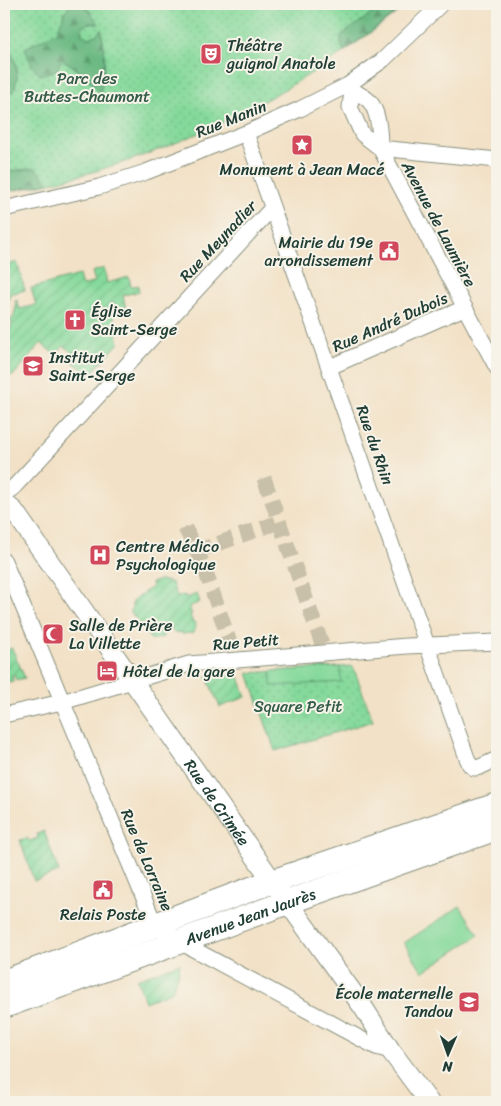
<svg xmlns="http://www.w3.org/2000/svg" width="501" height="1106" viewBox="0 0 501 1106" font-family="Sriracha,sans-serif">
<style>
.grass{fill:url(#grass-dots);stroke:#528b68}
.forest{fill:url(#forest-firs);stroke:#467b5c}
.garden{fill:url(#garden-furrows);stroke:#528b68}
.pitch{fill:#85d99b;stroke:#528b68}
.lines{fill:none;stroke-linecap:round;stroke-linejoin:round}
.minor-tunnel{stroke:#c8c0a9;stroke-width:15;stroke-dasharray:15 8;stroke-linecap:butt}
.minor-casing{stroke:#888f7d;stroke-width:17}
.tertiary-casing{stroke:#888f7d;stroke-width:21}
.primary-casing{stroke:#888f7d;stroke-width:26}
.minor{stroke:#fff;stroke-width:15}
.tertiary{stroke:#fff;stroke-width:19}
.primary{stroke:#fff;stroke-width:24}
.labels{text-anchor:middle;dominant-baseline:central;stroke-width:4;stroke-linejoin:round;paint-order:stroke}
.poi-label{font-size:16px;fill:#1f3d34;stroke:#f7f3e8;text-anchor:start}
.park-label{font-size:16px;fill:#335c49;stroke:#f7f3e8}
.street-label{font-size:16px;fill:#1f3d34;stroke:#f7f3e8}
</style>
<defs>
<pattern id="grass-dots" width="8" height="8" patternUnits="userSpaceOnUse" patternTransform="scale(1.25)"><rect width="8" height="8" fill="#85d99b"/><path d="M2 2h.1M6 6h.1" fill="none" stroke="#72bb86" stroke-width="1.8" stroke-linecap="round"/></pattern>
<pattern id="forest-firs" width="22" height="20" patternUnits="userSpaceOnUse" patternTransform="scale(1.25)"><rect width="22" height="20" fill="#6cb983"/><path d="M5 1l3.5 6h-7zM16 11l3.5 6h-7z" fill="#58986c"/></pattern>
<pattern id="garden-furrows" width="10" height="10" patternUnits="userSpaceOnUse" patternTransform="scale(1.25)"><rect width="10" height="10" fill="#85d99b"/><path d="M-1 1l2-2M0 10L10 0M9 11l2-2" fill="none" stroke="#72bb86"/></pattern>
</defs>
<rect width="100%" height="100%" fill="#f7f3e8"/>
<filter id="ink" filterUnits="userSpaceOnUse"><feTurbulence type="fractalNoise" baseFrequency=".02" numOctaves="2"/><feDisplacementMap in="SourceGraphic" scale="10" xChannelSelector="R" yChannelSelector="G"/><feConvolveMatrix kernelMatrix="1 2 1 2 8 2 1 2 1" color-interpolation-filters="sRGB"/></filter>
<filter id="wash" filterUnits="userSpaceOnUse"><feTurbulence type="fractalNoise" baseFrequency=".0096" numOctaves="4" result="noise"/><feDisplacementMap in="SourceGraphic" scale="20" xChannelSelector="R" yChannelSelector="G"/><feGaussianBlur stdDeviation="1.12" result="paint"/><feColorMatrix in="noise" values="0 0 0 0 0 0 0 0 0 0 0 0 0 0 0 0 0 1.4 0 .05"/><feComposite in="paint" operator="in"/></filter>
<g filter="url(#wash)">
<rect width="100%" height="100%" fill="#f2e1c6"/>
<path class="grass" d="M4,4H408C292,98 152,168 4,192Z
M353,666L373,721L275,751L248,673Z"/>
<path class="forest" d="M75,4H84L99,24L89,23L82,27L81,34L89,38L96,35L101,29C105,51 107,71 100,93C88,78 77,68 61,59L57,70L40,75L32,66L25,48L57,32L65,11Z
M384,4H408L344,51L341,44V36Z
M4,54H12C19,67 18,79 13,93L4,88Z
M35,168L49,183L4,192V172Z"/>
<path class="garden" d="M17,262L25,290L10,294L4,317V266Z
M104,268L107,283L129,277L131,287L138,285L139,292L123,295L126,308L115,310L114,303H111L119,343L90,375L73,362L75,355L64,346L55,355L41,343L13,376L7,375L8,365L4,358V353L12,322L9,321L13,318L16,307L15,301L17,300L20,309L36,305L31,288L79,275L82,286L95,282L92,272Z
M160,580L172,583L177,597L185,595L186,598L197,594L200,602L189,607L192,614L190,615L193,623H195L196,627L193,633L182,634L181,632L174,633L171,629L163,631V637L151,640L131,612L133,600L152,587L151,583Z
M12,648L25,678L16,680L14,675H12L13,681L4,683V670L8,668L4,657V651Z
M238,674L246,697L220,707L206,676Z
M44,831L59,872L34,881L20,840L27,838L29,841L38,838L37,834Z
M180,963L178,976L171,992L145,1002L137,979Z"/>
<path class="pitch" d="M340,667L341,682L271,686V671Z
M460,906L479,935L423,972L404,943Z"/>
</g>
<g filter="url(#ink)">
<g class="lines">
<path class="minor-tunnel" d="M264,478L325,653
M185,528L203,564L236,660
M197,551L279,522"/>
<g class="minor-casing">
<path id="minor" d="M348,85C354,94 365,95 370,102C379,113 380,135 380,148
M352,91L350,107L362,134L380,148L497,368
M246,133L467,758L470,765L474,768L480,767L497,759
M380,148L497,160
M4,209L99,187L146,172L246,133L300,109L348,85L383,60L441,4
M330,367L464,308
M4,494L13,488L272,208
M4,561L155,925L180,942L376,1047L391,1051
M4,715L62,702L189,664L407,646L497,642"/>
</g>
<g class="tertiary-casing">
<g id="tertiary">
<path id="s1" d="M4,503L14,511L273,882L363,1007L391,1051L429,1102"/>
</g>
</g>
<g class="primary-casing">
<g id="primary">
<path d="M4,982L254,888L497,805"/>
<path id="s2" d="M4,1006L288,902L497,828"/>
</g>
</g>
<use href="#minor" class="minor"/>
<use href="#tertiary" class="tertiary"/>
<use href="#primary" class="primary"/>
</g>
</g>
<defs>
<g id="theatre-square" transform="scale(1.125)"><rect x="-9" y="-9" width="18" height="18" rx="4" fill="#d1495b" stroke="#f7f3e8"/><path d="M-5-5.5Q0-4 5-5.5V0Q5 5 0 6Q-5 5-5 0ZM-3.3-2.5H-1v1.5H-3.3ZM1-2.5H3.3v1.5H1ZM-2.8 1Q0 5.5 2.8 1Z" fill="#fff"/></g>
<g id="sight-square" transform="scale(1.125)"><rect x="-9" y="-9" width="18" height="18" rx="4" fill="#d1495b" stroke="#f7f3e8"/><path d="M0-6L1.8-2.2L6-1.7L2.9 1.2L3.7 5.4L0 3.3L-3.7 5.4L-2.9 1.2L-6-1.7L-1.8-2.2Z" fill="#fff"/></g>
<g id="civic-square" transform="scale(1.125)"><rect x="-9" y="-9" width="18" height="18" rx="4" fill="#d1495b" stroke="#f7f3e8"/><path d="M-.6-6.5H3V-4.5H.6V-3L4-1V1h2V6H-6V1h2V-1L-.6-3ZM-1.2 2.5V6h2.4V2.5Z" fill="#fff"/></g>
<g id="church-square" transform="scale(1.125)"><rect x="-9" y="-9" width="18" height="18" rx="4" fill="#d1495b" stroke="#f7f3e8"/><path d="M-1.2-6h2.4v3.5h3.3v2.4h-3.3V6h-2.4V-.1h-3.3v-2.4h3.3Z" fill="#fff"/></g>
<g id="university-square" transform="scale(1.125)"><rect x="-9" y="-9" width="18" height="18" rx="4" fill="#d1495b" stroke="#f7f3e8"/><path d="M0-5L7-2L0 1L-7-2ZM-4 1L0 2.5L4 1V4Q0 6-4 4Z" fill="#fff"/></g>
<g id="hospital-square" transform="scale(1.125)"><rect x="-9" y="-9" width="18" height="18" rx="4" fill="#d1495b" stroke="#f7f3e8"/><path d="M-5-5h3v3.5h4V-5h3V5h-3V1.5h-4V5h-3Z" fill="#fff"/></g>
<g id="mosque-square" transform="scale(1.125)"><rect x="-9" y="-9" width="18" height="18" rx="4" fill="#d1495b" stroke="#f7f3e8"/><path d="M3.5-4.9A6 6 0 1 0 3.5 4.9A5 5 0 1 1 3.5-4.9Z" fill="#fff"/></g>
<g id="hotel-square" transform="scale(1.125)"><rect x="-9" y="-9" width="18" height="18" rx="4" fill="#d1495b" stroke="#f7f3e8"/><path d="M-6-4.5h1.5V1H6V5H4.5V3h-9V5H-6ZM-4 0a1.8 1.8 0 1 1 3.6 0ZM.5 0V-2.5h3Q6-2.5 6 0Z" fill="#fff"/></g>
<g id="school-square" transform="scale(1.125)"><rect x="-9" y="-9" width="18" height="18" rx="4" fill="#d1495b" stroke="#f7f3e8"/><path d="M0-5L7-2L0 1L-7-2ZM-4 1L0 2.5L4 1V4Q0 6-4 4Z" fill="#fff"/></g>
</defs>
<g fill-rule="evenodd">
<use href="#theatre-square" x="211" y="54"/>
<use href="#sight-square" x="302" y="145"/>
<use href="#civic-square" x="389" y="251"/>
<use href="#church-square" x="75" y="320"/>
<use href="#university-square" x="33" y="366"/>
<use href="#hospital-square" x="100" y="555"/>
<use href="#mosque-square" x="53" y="634"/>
<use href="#hotel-square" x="107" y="671"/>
<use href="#civic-square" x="103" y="890"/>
<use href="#school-square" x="469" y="1002"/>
</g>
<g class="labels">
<g class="poi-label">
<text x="227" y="45">Théâtre<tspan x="227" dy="18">guignol Anatole</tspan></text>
<text x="302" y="169" text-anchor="middle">Monument à Jean Macé</text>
<text x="373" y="242" text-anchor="end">Mairie du 19e<tspan x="373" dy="18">arrondissement</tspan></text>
<text x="91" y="311">Église<tspan x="91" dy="18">Saint-Serge</tspan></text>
<text x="49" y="357">Institut<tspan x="49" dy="18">Saint-Serge</tspan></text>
<text x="116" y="546">Centre Médico<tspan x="116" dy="18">Psychologique</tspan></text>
<text x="69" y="625">Salle de Prière<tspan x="69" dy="18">La Villette</tspan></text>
<text x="123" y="671">Hôtel de la gare</text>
<text x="103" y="914" text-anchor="middle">Relais Poste</text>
<text x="453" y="993" text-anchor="end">École maternelle<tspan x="453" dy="18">Tandou</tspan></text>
</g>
<g class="park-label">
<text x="87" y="78">Parc des<tspan x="87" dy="18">Buttes-Chaumont</tspan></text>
<text x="298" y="706">Square Petit</text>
</g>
<g class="street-label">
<text transform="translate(231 119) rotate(-22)">Rue Manin</text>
<text transform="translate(439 224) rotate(62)">Avenue de Laumière</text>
<text transform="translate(218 241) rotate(-47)">Rue Meynadier</text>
<text transform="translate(390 322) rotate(-24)">Rue André Dubois</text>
<text transform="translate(375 445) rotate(71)">Rue du Rhin</text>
<text transform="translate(246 642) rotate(-5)">Rue Petit</text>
<text stroke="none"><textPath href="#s1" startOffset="368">Rue de Crimée</textPath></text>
<text transform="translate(147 860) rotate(67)">Rue de Lorraine</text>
<text stroke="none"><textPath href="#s2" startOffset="262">Avenue Jean Jaurès</textPath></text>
</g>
</g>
<rect width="501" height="1106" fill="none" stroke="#f7f3e8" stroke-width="20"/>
<g transform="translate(448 1054) rotate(182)" stroke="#f7f3e8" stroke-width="4" paint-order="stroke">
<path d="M0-4L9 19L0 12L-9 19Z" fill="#1f3d34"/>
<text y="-8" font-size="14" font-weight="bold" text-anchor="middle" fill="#1f3d34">N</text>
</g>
</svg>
